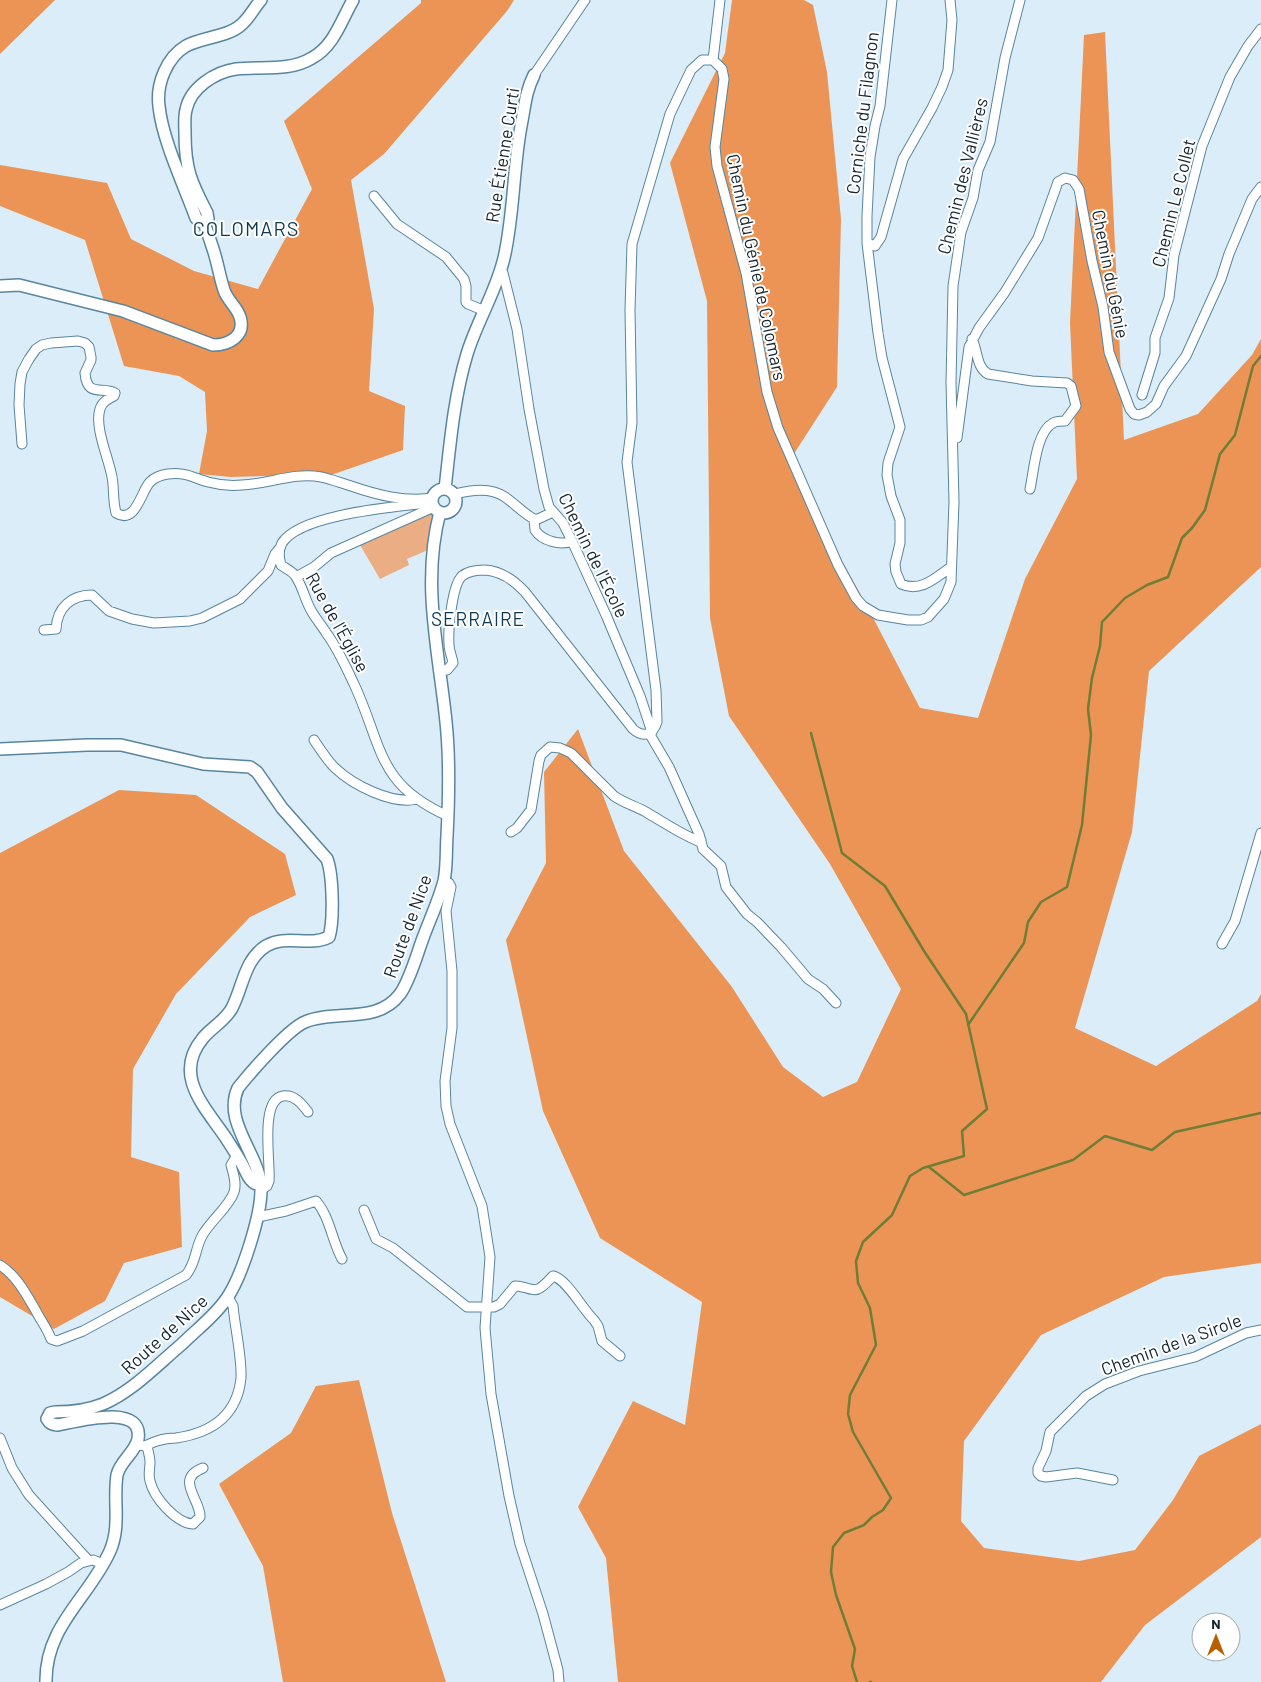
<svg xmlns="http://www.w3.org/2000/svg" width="1261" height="1682" viewBox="0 0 1261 1682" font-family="Barlow,sans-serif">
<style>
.green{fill:#ebad83}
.forest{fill:#eb9455}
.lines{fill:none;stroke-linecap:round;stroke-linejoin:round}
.stream{stroke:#707d36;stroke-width:2.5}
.street-casing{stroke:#59859e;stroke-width:11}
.secondary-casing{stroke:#59859e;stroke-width:14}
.street{stroke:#fff;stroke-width:9}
.secondary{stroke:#fff;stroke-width:11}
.labels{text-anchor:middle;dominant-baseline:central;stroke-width:4;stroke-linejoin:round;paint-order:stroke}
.street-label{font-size:18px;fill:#132530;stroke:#fff}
.neighbourhood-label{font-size:19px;letter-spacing:1px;fill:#0d3b52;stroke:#fff}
.quarter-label{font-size:20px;letter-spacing:1px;fill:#0d3b52;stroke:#fff}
</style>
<rect width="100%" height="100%" fill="#dbedf9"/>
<path class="green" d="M431,513L432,515L428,550L407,559L409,565L380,579L360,545Z"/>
<path class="forest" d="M0,0H55L0,54Z
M421,0H514L507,11L384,154L351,180L374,309L369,391L405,406L403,450L334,474L231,477L199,474L207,431L205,392L179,376L124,366L85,240L0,206V165L107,183L131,239L194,271L258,289L312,189L284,121L421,3Z
M732,0H804L813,5L827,72L841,219L837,387L788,463L868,608L920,708L978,718L1025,579L1077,479L1070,323L1084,35L1105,32L1124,440L1198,414L1252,355L1261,339V567L1149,671L1132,832L1075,1028L1156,1066L1257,1001L1261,994V1263L1164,1277L1041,1335L964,1441L961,1521L984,1548L1079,1561L1135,1550L1173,1500L1199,1456L1261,1424V1537L1145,1625L1101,1682H618L606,1558L578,1507L633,1401L685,1425L702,1302L600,1238L543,1111L506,940L546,863L544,772L578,729L624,851L732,987L783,1067L823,1097L857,1082L901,989L830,864L729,716L710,618L707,301L670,163L725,53Z
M119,790L196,795L285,854L296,895L250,917L176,994L133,1069L131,1157L179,1172L182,1247L124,1263L105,1301L54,1329L0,1297V853Z
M359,1380L392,1513L446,1682H283L263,1566L219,1484L291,1433L316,1386Z"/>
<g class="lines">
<path class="stream" d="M811,733L842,853L885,886L924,951L966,1014L987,1109L962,1131L964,1156L923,1168L910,1176L892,1215L863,1242L856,1261L858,1283L870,1308L876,1345L850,1395L848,1414L853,1432L891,1498L883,1510L872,1517L864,1525L844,1533L833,1547L831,1572L836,1595L855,1649L852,1666L857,1682
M968,1025L1024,943L1028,922L1041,902L1067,887L1082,825L1091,735L1088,709L1092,678L1100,646L1102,622L1125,598L1147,585L1168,577L1182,538L1192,528L1205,510L1220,454L1235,435L1253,366L1261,356
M929,1167L964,1195L1073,1160L1105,1136L1152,1150L1175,1132L1261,1113
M870,1682H871"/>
<g class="street-casing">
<path id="street" d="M892,0L880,106L875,126L870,157L867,216V243L878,333L882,358L900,427L888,463L887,475L891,496L900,520V543L895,564L896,572L901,584C921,593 936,577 951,567
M713,60L720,0
M534,75L585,0
M374,196L397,224L446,257L464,279L466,286V302L468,304L485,311
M867,243L875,246L881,237L903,159L932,108L942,87L948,70L952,20L950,0
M500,270L503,273L517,329L529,409L544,489L549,507L563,523L572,541L606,615L640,696L652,732
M972,339C978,351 976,367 988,374L1032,381L1067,383L1071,386L1076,406L1065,421C1062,421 1056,421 1053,423C1036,432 1034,471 1030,489
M1142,395L1155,353V338L1169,298L1174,255L1202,146L1230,77L1248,46L1261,29
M957,438L969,347L979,328L1005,292L1038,238L1058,182L1065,178L1073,180L1079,189L1092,261L1103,307L1109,352L1130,409L1134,414L1139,415L1147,412L1156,404L1164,386L1186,356L1221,279L1229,254L1252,199L1261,187
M22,444L19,405L20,384L22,372L29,359L36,349L42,345L51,343L78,341L85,343L89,347L91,357V360L85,373C87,398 102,386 115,393L114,396C108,399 102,402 100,409C94,427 109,459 112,477C114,487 113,498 115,508L116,513C136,525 141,491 150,482C159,473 176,472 187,475C194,477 201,480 208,482C219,485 231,486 242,485C269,484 294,472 321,477C331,479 341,483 351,486C377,495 404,502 433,498
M455,494C470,490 491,487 505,497C515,504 523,513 534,519H538L553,512
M427,503C395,507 300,514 282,543C278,551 279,557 281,565C286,569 293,571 296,577C303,587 305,601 312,612C316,619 322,626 327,634C338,649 346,667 354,684C383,746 376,784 448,816
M534,519L535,530C542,541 561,546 572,541
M296,577L314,567L331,553L434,507
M44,630L56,629C57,607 72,595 92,595L109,611L132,619L154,623L190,621L202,618L240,599L268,571L275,554L279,549
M439,670H447L453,663C452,656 449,651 449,644C448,630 452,585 462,576C468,571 478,570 485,570C501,571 514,580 525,592L633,729C643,738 653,735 657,722L656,690L627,462L632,423L630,310L632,244L670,114L691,70L702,60H713L722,69L724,79L715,147L717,166L746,273L767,392L778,428L838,565L856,598L863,606L878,615L908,620H921L928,617L944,599L951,582L954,502L951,383L953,286L961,232L973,198L978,170L990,142L1005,58L1020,0
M649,733L669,767L699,834L703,849L721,866L726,887L747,914L757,922L781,947L808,979L823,989L836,1003
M314,740C320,749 327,760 335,768C353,785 392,805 417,799
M511,832L517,828L531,810L539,761L541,755L550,747L560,748L571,753L614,796C624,803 635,806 646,812C663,822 679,833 698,841L701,840
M444,880L449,883L451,887L446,911L452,971V1028L445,1081L446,1106L450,1124L482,1206L490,1257L485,1328L491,1394L509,1496L520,1544L543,1614L558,1670L559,1682
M1222,944L1235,921L1261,833
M261,1190L267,1186L269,1181C271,1164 259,1100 283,1096C294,1094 302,1104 308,1112
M364,1210L376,1239L393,1248L467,1307H494L500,1304L515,1286C523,1285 533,1293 540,1288C545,1285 549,1280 553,1276C567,1279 583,1310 594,1320L598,1326L602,1341L620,1356
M258,1217L286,1211L316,1201C330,1217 332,1241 342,1259
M0,1265C17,1276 26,1294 36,1311C41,1321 47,1328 51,1339L57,1341L83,1331L186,1275C196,1263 195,1249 202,1236C210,1221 229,1207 234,1192C237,1183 233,1173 231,1165L237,1155
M0,1438L12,1468L29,1495L88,1560
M136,1444C147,1448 147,1444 157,1441C163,1439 170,1438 176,1438C211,1433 237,1416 241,1378C242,1357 235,1328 233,1306L228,1297
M147,1446C148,1451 150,1457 150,1462C150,1469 148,1474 150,1481C154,1498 176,1523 193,1524L200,1517C201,1500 174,1479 203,1468
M1113,1480L1077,1473L1046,1477L1041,1476L1038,1473V1468L1046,1451L1050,1432L1086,1396L1105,1384L1139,1371L1195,1357L1246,1333L1261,1330
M0,1605L46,1584L68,1572L81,1563L93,1560L103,1564"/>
</g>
<g class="secondary-casing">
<path id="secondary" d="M204,223L208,219L207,213C201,201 194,188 190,175C186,162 185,147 185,133C185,126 184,117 186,110C190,88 215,72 236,69C261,66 289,72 312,58C334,46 341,21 353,0
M204,223L199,221L196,218C184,185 162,139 159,106C156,84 167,57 186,46C202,37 229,37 242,24C249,18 254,8 261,0
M0,286L19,285L123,311L213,345C229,345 246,336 240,317C237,307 227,300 224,290C220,278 218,265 214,252C211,243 208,233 204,223
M445,489C450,444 454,397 467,354C477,321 496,292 504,258C514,215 513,169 521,126C525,107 525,93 534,75
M432 501a12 12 0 1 1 24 0a12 12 0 1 1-24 0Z
M0,749L87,745H121L203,764L250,767L257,772L282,808L327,859C333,875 334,921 329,937C309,947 286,934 266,946C244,960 243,987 232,1008C225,1021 212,1027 203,1038C172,1075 205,1107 226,1138C231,1146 237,1155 242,1164C245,1169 247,1176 251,1180C254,1184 256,1184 261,1184
M46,1682C45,1626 89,1598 110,1551C121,1526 113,1500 117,1475C120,1461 135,1453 138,1439C144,1402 75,1422 57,1425C52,1424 50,1424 47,1419L50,1413L55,1412C71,1412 88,1410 103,1404C133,1391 157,1365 182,1344C197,1329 215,1316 227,1298C242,1276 261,1216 261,1190C261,1155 222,1123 238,1088C250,1073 288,1029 305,1022C335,1009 377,1025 400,994C410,980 417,954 423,938C430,919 439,900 444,881C447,867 446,850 447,836C449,798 450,760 446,722C439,652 421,583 440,512"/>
</g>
<use href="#street" class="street"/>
<use href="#secondary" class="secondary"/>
</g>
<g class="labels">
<g class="street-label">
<text transform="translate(862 113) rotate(-83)">Corniche du Filagnon</text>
<text transform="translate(502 155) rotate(-81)">Rue Étienne Curti</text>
<text transform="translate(962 176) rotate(-76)">Chemin des Vallières</text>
<text transform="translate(1173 203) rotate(-76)">Chemin Le Collet</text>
<text transform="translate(757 267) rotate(78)">Chemin du Génie de Colomars</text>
<text transform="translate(1111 274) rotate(79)">Chemin du Génie</text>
<text transform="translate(594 555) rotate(64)">Chemin de l'École</text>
<text transform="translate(338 622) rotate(61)">Rue de l'Église</text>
<text transform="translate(407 926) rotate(-70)">Route de Nice</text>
<text transform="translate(164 1334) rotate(-42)">Route de Nice</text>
<text transform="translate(1171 1344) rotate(-20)">Chemin de la Sirole</text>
</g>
<g class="neighbourhood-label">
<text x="478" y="618">SERRAIRE</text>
</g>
<g class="quarter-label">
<text x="246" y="228">COLOMARS</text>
</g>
</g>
<g transform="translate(1216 1637)"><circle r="24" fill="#ffffff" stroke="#a1a8ac"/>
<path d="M0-4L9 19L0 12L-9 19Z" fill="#b95f00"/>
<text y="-8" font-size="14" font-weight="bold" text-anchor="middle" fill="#132530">N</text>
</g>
</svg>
